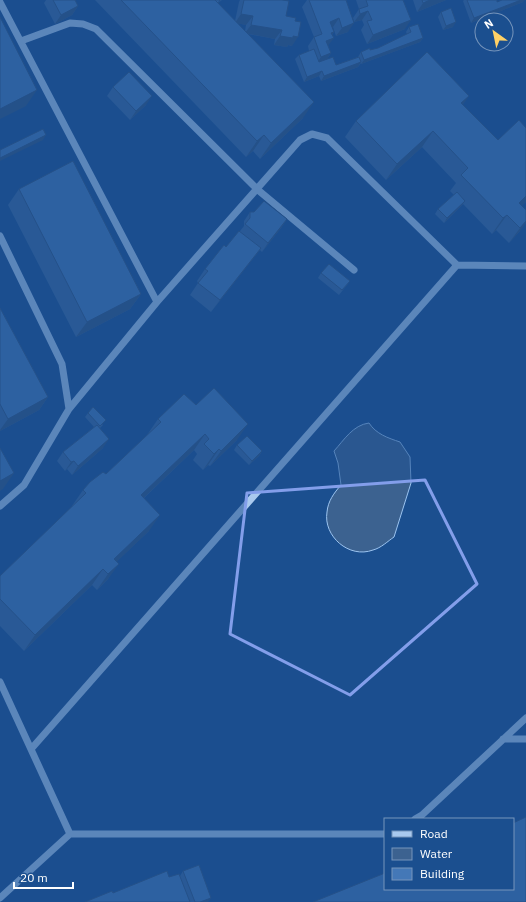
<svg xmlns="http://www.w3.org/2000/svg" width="526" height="902" viewBox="0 0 526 902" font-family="'IBM Plex Sans',sans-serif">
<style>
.water{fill:#3c6290;stroke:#9cc4f0}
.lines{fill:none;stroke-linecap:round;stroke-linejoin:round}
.minor{stroke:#a9c9ee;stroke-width:7}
.wall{fill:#3a679d;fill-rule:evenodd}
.shaded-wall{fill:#305480}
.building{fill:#4478b7;stroke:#305480}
.marked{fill:none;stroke:#839eea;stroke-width:3;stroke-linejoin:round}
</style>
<rect width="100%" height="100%" fill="#1b4f8f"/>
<path class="water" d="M369,423C376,434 388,438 400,442L410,457L411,483L394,537C388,541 381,548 373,550C349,559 323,536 327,512C328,501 334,493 341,485L338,463L334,451C344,440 353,425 369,423Z"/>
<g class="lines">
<path class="minor" d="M0,2L157,302L69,409
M21,41L70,23L83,24L96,29L258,190L354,270
M0,236L62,364L69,409L24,485L0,506
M157,302L300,140L312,134L327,138L457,265
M0,682L70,834L0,898
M503,739H526
M32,748L457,265L526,266
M415,819L422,815L526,718
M70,834H385"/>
</g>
<path class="wall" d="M46,0H75L78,6L72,15L55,24L44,3Z
M95,0H222L218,3L235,21L239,2L240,0H282L286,16L292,46L288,45L287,47L274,45L275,39L248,34L303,118L260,159L253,151L246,157ZM237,23L246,25L245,31Z
M307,0H346L348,32L336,36L333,27H332L334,32L332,35L328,45L331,53L327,59L336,65L358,57L361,52L378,48L407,34L406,32L409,27L423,38L420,42L361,64V63L358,67L321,81L319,76L304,82L295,59L299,55L309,51L308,46L314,37L302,7Z
M356,0H403L405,29L367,44L361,30L364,25L362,20L354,22L353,18L359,9Z
M413,0H446L417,12Z
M464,0H497V2H523L471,23L463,1Z
M441,12L453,27L443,30L438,17Z
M113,87L146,105L130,120L107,96Z
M463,105L498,140L526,128V202L522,205L520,231L509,243L496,230L492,234L463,204L444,223L435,214L438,209L454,195L450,191L456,183L422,147L386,180L345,137L356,121Z
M19,189L141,294L130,309L76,337L8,205Z
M250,212L287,219L281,228L262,252L260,250L252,260L211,312L190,295L198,283L197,281L205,269L226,247L240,231L244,226V221Z
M321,273L350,281L339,295L318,278Z
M0,308L48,397L39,410L0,431Z
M88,413L103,425L100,428L103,448L72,475L67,469L65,471L57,461L63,452L94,427L85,417Z
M158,419L237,440L210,466L208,465L203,470L193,460L197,454L194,450L144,498L149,531L117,561L108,579L97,590L92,585L24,651L0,626V576L73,506H72L83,490L106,474L147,435Z
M237,445L262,451L259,456L249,465L234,450Z
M183,871L208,902H85L113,893L169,877L180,876Z"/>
<path class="shaded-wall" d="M430,0H446L417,12L423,3Z
M521,0H525L523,2L471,23L474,18Z
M78,6L72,15L55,24L61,15Z
M368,11L362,20L354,22L360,14Z
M241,14L253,16L246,25L235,23Z
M339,18L333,27L324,30L330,22Z
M411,20L405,29L367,44L373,35Z
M456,22L453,27L443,30L446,26Z
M354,23L348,32L336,36L342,28Z
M251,25L282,30L275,39L245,33Z
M334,32L328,40L334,38L327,47L326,41L331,33Z
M280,36H293L298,37L292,46L288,45L287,47L274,45Z
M423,38L420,42L361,64L364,60Z
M331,53L325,62L315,66L321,57Z
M361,62L358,67L321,81L324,76Z
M322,71L319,76L304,82L307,77Z
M37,90L26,106L0,119V109Z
M152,96L146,105L130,120L136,111Z
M469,96L458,112L461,103Z
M314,102L303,118L260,159L271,143Z
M433,131L422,147L386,180L397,164Z
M46,135L43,140L0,161V158Z
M264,135L253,151L246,157L257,141Z
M526,196V202L508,219L519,203Z
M465,201L462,205L444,223L447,218Z
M507,215L496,230L492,234L503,218Z
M287,219L281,228L262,252L268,243Z
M526,221V223L520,231L509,243L520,228Z
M261,248L252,260L211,312L220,300Z
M141,294L130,309L76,337L87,322Z
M48,397L39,410L0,431V430L8,419Z
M248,424L237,440L210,466L221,451Z
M205,434L194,450L130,511L141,495Z
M109,439L103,448L72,475L78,466Z
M219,449L208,465L203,470L214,454Z
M262,451L259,456L249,465L252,461Z
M74,461L67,469L65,471L71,462Z
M14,473L3,489L0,491V481Z
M160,515L149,531L106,572L114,559Z
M119,564L108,579L97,590L108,574Z
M103,569L92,585L24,651L35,635Z
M211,898L208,902H200Z"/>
<path class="building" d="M53,0H75L78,6L61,15Z
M121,0H215L314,102L271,143L264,135L257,141Z
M215,0H220L218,3Z
M244,0H282L289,1L286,16L296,18L295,21L301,22L298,37L293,36V38L280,36L282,30L251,25L253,16L241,14Z
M309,0H346L354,23L342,28L339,18L330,22L334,32L331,33L334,38L326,41L331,53L321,57L314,37L322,34Z
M366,0H403L411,20L373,35L367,21L372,20L368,11L360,14L359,9L368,6Z
M422,0H430L423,3Z
M467,0H497V2L502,0H521L474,18Z
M451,8L456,22L446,26L441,12Z
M0,17L37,90L0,109Z
M418,24L423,38L364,60L361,52L370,48V50L378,48L411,32L409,27Z
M314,49L319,62L333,57L336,65L359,57L361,62L324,76L322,71L307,77L299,55Z
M427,52L469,96L461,103L498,140L519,120L526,128V196L519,203L526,210V221L520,228L507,215L503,218L461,175L468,168L433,131L397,164L356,121Z
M129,72L152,96L136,111L113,87Z
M43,129L46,135L0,158V150Z
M73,161L141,294L87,322L19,189Z
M457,192L465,201L447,218L438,209Z
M264,201L287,219L268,243L245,224L250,218V212H254Z
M239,231L261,248L220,300L198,283L208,271L205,269L224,245L226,247Z
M329,264L350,281L342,290L321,273Z
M0,308L48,397L8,419L0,404Z
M214,388L248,424L221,451L219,449L214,454L204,444L209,439L205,434L141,495L160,515L114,559L119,564L108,574L103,569L35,635L0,599V576L86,493L83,490L90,482L103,472L106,474L161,422L158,419L184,394L196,405Z
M93,407L106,420L100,426L88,413Z
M97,425L109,439L78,466L74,461L71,462L63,452Z
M247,436L262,451L252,461L237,445Z
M0,448L14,473L0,481Z
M526,817V902H313L385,873V889H513V823Z
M199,865L211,898L200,902H195L183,871Z
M167,871L169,877L179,874L190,902H85L112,891L113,893Z"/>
<path d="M0 0H526V902H0ZM425,480L477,584L350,695L230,634L247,493Z" fill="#1b4f8f" fill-opacity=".55" fill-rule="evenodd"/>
<path class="marked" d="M425,480L477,584L350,695L230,634L247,493Z"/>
<rect x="384" y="818" width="130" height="72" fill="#1b4f8f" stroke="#7695bc"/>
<rect x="392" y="831" width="20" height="6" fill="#a9c9ee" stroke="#7695bc"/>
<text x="420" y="838" font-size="12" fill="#ffffff">Road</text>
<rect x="392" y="848" width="20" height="12" fill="#3c6290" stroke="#7695bc"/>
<text x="420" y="858" font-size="12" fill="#ffffff">Water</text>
<rect x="392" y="868" width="20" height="12" fill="#4478b7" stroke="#7695bc"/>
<text x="420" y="878" font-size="12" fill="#ffffff">Building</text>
<g transform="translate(494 32) rotate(327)"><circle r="19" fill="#1b4f8f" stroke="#7695bc"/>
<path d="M0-3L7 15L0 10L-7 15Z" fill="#ffd166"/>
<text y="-6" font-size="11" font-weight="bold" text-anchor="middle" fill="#ffffff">N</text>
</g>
<path d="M14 882v6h59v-6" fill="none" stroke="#ffffff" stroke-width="2"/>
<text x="20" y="882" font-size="12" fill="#ffffff" stroke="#1b4f8f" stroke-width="3" paint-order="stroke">20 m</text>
</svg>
